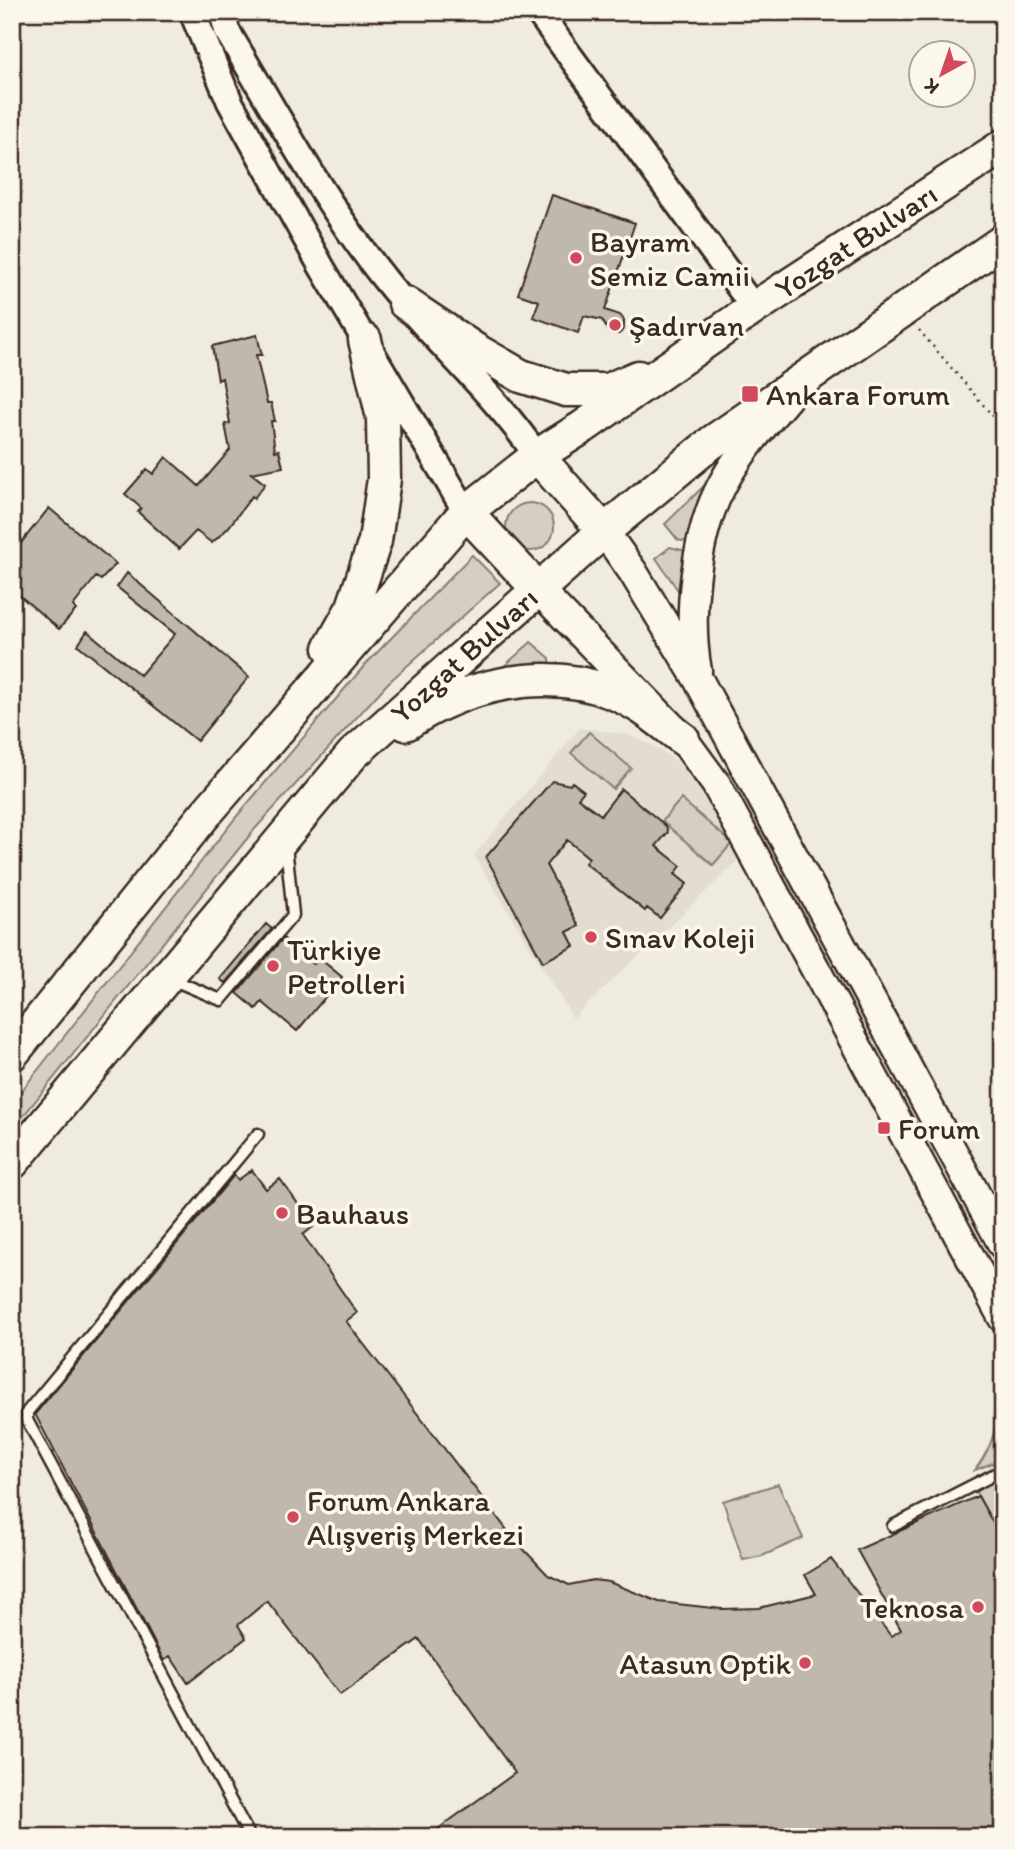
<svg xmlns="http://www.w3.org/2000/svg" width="1015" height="1849" viewBox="0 0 1015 1849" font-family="Itim,sans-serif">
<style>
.built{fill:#e2dcd1}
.green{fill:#d5cec3;stroke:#887c70;stroke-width:2}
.building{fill:#c0b8ad;stroke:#3b2a1e;stroke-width:2}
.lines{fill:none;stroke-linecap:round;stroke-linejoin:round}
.service-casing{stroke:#3b2a1e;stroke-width:15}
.tertiary-casing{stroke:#3b2a1e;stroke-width:30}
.secondary-casing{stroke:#3b2a1e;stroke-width:33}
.primary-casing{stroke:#3b2a1e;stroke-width:37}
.path{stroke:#3b2a1e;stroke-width:2.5;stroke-dasharray:2 5;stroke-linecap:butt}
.service{stroke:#fbf7ec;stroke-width:10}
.tertiary{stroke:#fbf7ec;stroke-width:24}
.secondary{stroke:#fbf7ec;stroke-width:28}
.primary{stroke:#fbf7ec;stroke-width:32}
.poi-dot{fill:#d1495b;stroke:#fbf7ec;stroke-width:2.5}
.labels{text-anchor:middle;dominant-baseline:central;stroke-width:7;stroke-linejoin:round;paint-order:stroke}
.poi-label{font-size:30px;fill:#3b2a1e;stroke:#fbf7ec;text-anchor:start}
.street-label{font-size:30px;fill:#3b2a1e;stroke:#fbf7ec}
</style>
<rect width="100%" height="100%" fill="#f0ebe0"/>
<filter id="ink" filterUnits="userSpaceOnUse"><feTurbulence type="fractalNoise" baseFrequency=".0143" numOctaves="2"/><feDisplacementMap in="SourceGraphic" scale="14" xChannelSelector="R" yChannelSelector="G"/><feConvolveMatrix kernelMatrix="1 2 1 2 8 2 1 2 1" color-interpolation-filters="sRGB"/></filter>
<g filter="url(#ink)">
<path class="built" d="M580,728L626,734L654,746L683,765L700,782L743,856L573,1018L474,855Z"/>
<path class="green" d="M711,479L692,543L678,540L665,524Z
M506 527a24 24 0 1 1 48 0a24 24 0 1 1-48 0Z
M670,547L690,552L688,605L656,558Z
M472,555L500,583L388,683L254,830L12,1130V1103L237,816L364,666Z
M531,642L550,658L551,672L491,678Z
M589,732L631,768L613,789L571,753Z
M681,799L732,843L713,865L662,821Z
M996,1389L1003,1401V1459L975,1470C996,1442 998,1423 996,1389Z
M1003,1477V1541L974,1489L990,1479Z
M778,1484L803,1538L762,1556L743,1560L723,1501Z"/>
<path class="building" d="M552,195L635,223L605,310L620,315L624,320V329L619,334L609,332L602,320L584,316L578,333L533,317L539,301L518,294Z
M257,335L262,355H256L267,403H271L275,421H271L275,451L279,450L283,467L251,473L265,484L254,498L252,496L228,528L212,543L196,531L179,549L138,512L141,508L125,494L147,469L153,474L166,457L199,486L230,450L225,424L230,423L222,378L218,380L212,346Z
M49,508L116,564L101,580L96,577L73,606L76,610L59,629L12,589V554Z
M127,573L249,677L197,741L78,645L87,631L140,675L175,634L117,587Z
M552,781L570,785L572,782L584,791L578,798L601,815L621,789L666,826L668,832L656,846L681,866L675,874L687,884L660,918L647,908L645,911L585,863L589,858L567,840L546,865L579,926L567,932L574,946L543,962L486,857Z
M266,924L272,929L225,983L220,979Z
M283,938L314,964L319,958L342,977L297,1031L262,1002L256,1009L237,993Z
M252,1170L266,1189L280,1179L314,1226L303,1235L357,1313L346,1321L514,1539L548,1575L569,1585L593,1580L609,1582L659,1602L722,1609L759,1608L816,1594L805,1575L831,1559L891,1636L901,1630L857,1550L978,1496L1003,1541V1837H427L515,1773L419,1639L340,1695L267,1601L238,1625L246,1638L188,1683L170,1656L164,1661L35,1414L234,1175L238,1180Z"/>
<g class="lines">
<g class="service-casing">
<path id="service" d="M171,979L221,1000L293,915L286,845
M893,1526L1003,1470
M250,1837L27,1420V1412L258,1134"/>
</g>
<g class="tertiary-casing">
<path id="tertiary" d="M192,12L230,102L321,266L466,512
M222,12L227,31C278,116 325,205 387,282C435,342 494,393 537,456
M538,12L754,308"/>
</g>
<g class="secondary-casing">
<path id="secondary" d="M604,531L633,572L699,681L1003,1245
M538,589L683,739L716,784L1003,1318
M697,671C687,616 695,535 722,485C739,453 763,426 787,398"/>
</g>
<g class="primary-casing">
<path id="primary" d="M405,303L474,349L521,376L566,390H608L638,377
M537,456L604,531
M466,512L538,589
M330,648L353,607L375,541L384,479L383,418L365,340
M406,724C464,685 544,666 611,692C638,702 661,722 683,739
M12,1054L202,818L466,512L537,456L583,427L754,308L1003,146
M12,1163L353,754L604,531L711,443L1003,241"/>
</g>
<path class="path" d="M919,330L1003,428"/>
<use href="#service" class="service"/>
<use href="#tertiary" class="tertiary"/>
<use href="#secondary" class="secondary"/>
<use href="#primary" class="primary"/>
</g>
</g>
<g class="poi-dot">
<circle cx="576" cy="258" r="7"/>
<circle cx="615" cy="325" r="7"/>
<rect x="741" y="385" width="18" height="18" rx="3.5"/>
<circle cx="591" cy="937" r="7"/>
<circle cx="273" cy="966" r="7"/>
<rect x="877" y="1121" width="14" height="14" rx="3.5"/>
<circle cx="282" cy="1213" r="7"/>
<circle cx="293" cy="1517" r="7"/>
<circle cx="978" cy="1607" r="7"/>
<circle cx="805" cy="1663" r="7"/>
</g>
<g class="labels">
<g class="poi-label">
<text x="590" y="241">Bayram<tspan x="590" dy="34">Semiz Camii</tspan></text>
<text x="629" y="325">Şadırvan</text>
<text x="766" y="394">Ankara Forum</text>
<text x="605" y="937">Sınav Koleji</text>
<text x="287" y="949">Türkiye<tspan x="287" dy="34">Petrolleri</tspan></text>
<text x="898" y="1128">Forum</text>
<text x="296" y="1213">Bauhaus</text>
<text x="307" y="1500">Forum Ankara<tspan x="307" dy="34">Alışveriş Merkezi</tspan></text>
<text x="964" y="1607" text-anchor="end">Teknosa</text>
<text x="791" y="1663" text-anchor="end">Atasun Optik</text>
</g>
<g class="street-label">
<text transform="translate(856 241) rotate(-33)">Yozgat Bulvarı</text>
<text transform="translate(464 655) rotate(-42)">Yozgat Bulvarı</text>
</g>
</g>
<rect width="1015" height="1849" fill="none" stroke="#fbf7ec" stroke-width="42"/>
<rect x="21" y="21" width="973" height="1807" fill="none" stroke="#3b2a1e" stroke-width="2.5" filter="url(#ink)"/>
<g transform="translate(942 74) rotate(220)"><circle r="33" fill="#fbf7ec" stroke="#aea59a" stroke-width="2"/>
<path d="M0-5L12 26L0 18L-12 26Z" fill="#d1495b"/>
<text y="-10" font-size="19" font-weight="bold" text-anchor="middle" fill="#3b2a1e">K</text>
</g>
</svg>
